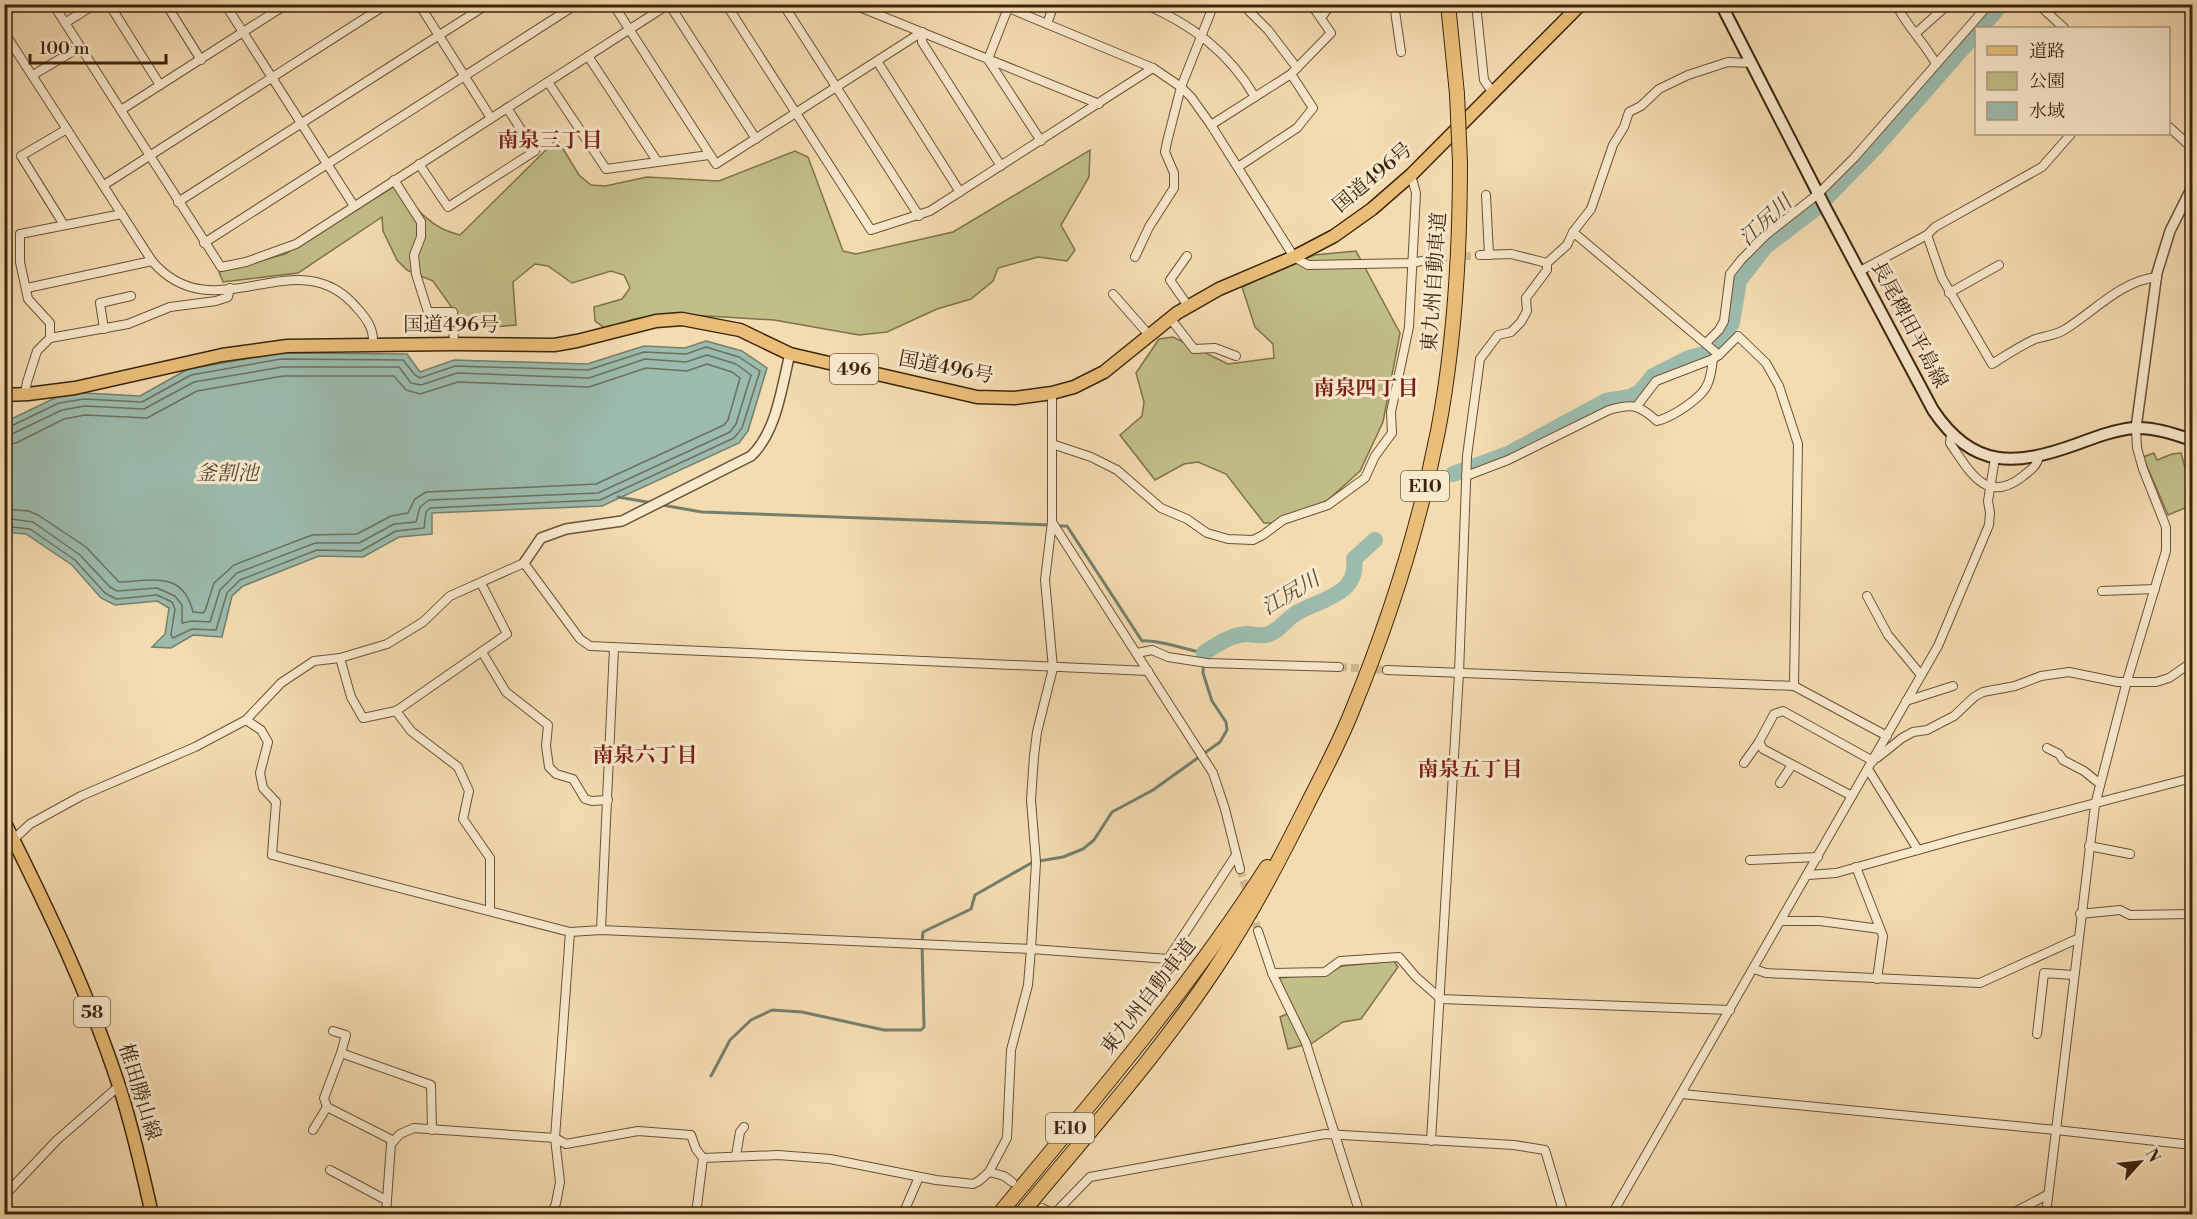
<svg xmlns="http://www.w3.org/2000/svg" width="2197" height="1219" viewBox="0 0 2197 1219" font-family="'Libre Bodoni','Noto Serif JP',serif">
	<rect width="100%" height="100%" fill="#f4dbb0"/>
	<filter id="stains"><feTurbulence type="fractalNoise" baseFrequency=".00333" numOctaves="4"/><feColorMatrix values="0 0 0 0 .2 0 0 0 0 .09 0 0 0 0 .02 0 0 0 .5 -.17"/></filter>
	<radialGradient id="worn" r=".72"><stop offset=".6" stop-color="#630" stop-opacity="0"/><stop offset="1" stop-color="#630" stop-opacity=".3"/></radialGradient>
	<g fill="#c1be87" stroke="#7e724a" stroke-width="1.5">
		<path d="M557,139l22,36 12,10 14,1 42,-9 72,4 76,-30 13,6 35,94 13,3 97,-22 137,-82 -1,27 -28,48 14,25 -8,11 -29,-4 -40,11 -5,13 -22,18 -34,10 -50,23 -28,3 -85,-15 -99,-6 -41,5 -28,10 -11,-8 -1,-14 28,-8 8,-11 -6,-13 -13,-4 -39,12 -24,-17 -13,-2 -22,18 3,43 -43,4 -13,-10 -27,-38 -26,-11 -10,-10 -14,-29 -1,-14 -84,56 -75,9 -4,-10 66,-18 113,-70c18,24 31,44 62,51z"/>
		<polygon points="1356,251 1400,333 1383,422 1360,471 1328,500 1278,523 1264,523 1226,474 1198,462 1184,464 1155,480 1120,435 1142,416 1144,402 1136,373 1159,339 1173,337 1228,364 1274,358 1273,344 1255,327 1242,287 1314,255"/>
		<polygon points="2154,453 2157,460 2172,454 2181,453 2192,493 2192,505 2168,515 2143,457"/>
		<polygon points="1394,961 1398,967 1361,1019 1343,1022 1311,1044 1278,978 1327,974 1342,966"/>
		<polygon points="1289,1013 1304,1045 1288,1049 1280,1017"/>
	</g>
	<polygon fill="#9cbbad" stroke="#757f6d" stroke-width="1.5" points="706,341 742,351 767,368 748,431 739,443 602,506 432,513 432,534 399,537 363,557 319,556 243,586 232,596 222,637 193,635 171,648 152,647 165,634 169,608 157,601 115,605 101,598 72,565 26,534 5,532 5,422 57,397 84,393 140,396 188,369 281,353 407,354 420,372 454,360 587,364 644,346 685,348"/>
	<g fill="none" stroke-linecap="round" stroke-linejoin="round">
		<g stroke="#6c705d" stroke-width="1.5">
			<polyline points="4,428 9,427 59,403 84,399 142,402 191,375 281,359 403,360 415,375 420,378 455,366 588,370 644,352 686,354 706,347 739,357 760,371 742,428 734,438 600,500 430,508 426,512 424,528 396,531 361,551 317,550 240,580 227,593 216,630 192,629 173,638 171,635 175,609 172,602 157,595 116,599 105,593 75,560 30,529 4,526"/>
			<polyline points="4,436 12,434 62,410 85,406 144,409 194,382 282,367 399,367 411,383 421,385 457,373 589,378 645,359 686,362 707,355 736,364 751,375 736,424 730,432 598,493 429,500 420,507 416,522 394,524 359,543 315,543 237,573 220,590 210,622 192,621 182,623 182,605 175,596 157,588 117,591 110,587 80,555 33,522 4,518"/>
			<path d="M4,445l12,-2 48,-24 21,-4 62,3 50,-27 86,-15h111l12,14 14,4 38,-12 131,5 57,-19 41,3 20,-7 25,8 8,6 -12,42 -4,5 -128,59 -170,8 -11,7 -7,14 -17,3 -34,18 -45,1 -78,30 -20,18 -9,28 -2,2 -10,-1c-10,-42 -42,-31 -74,-30l-33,-35 -48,-32 -9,-4 -25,-2"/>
		</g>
		<g stroke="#757f6d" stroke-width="3">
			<polyline points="618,497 653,503"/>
			<polyline points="662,505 702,512 1051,525"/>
			<path d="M711,1076l19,-36 21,-20 21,-10 30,2 82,18h37l3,-3 -2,-85 1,-10 48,-23 4,-14 58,-33 30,-5 20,-8 11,-9 18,-28 41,-22 67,-48 7,-12 -1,-8 -14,-21 -9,-28 1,-20c-17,-3 -48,-14 -62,-12l-75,-115h-10"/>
		</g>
		<g stroke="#9cbbad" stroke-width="16">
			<polyline points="1980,28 2002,4"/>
			<polyline points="1453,474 1508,454 1606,401 1630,397 1640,392 1653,376 1689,358 1704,354 1718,343 1732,323 1739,281 1765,247 1815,209 1830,194 1876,147 1976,33"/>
			<path d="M1204,653c12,-8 27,-18 42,-19 6,0 13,2 19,1 12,-2 20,-14 30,-21 24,-15 64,-18 59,-55l21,-19"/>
		</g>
		<g stroke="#cfb78f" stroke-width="8" stroke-dasharray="8 4" stroke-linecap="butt">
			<polyline points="1427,260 1480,255"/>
			<polyline points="1339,667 1387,670"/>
			<polyline points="1240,869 1248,896"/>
			<polyline points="1252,911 1258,931"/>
		</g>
		<g stroke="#695236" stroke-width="10">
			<g id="minor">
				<polyline points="53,4 221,267 246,262 296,244 669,4"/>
				<polyline points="109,4 160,85"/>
				<polyline points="166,4 201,60"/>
				<polyline points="225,4 354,206"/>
				<polyline points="419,4 491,118"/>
				<polyline points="613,4 716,164 922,32"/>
				<polyline points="669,4 756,139"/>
				<polyline points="726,4 871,230 930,211 1153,68"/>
				<polyline points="783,4 919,216"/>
				<polyline points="852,4 1099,104"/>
				<polyline points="999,4 1153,68 1181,87 1191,97 1211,125 1294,257 1308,265 1412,263 1427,260"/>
				<path d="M1144,4c47,20 85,48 111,93"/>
				<polyline points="1242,4 1268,30 1297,68"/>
				<polyline points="1394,4 1401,52"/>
				<polyline points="1476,4 1484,80 1493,93"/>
				<path d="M1896,4c10,22 29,39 40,60"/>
				<polyline points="2038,4 2064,28"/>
				<polyline points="1321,18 1331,4"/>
				<polyline points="65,23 95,4"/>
				<polyline points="1047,24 1054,4"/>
				<path d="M4,32l148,229c63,74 145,-25 205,47 10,11 17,21 16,36"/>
				<polyline points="922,32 922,42 1001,166"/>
				<polyline points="1916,33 1943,9"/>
				<polyline points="588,56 657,161"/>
				<polyline points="988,59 1008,8"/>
				<polyline points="877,61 960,192"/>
				<polyline points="989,61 1041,141"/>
				<polyline points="33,75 80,47"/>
				<polyline points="548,82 606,169 709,155"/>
				<polyline points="121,110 287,4"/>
				<polyline points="1211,125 1291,74 1331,33 1311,4"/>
				<polyline points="2168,126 2192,148"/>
				<polyline points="419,164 448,207 535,151 507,108"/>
				<polyline points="1238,167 1297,128 1313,108 1291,74"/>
				<polyline points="394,180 421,222 421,237 414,255 416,274 428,312 453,312 454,344"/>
				<polyline points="104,185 387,4"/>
				<polyline points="1486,195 1489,255"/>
				<polyline points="178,202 488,4"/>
				<polyline points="122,214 20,234 20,262 28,299 50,323 50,338 128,324 170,307 216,301 228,297 230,288"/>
				<polyline points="64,225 21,156 67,129"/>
				<polyline points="1573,232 1591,209 1613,145 1624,127 1629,112 1641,106 1659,89 1688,75 1728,62 1751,63"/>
				<path d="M1927,235l15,43 50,86c13,-8 26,-17 41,-24 10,-4 21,-4 31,-10 30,-18 56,-49 93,-53"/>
				<polyline points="204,243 577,4"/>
				<polyline points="1480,255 1511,254 1547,263 1567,245 1573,232 1719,355 1738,336 1766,363 1779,386 1798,444 1794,686"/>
				<polyline points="1187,256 1170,280 1188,306"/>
				<polyline points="1135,257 1149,227 1174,188 1174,173 1165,152 1167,142 1181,87 1214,4"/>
				<polyline points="1860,271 1927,235 1935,227 2042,167 2071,134"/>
				<polyline points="27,288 152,261"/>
				<polyline points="1949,293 1999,265"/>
				<polyline points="1113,294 1149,335"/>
				<polyline points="1170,318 1194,349 1215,348 1236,356"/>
				<polyline points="104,329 100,303 131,296"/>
				<polyline points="1706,343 1719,330 1724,321 1730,274 1741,260 1767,234 1818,194 1854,158 1989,4"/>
				<polyline points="25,394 27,382 37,351 50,338"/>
				<polyline points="1637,406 1656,381 1713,359"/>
				<path d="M1951,434l-1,9c19,27 35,62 72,34 8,-7 15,-10 17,-21"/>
				<polyline points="1052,444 1091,457 1117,470 1161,508 1187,519 1207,533 1228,539 1253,540 1263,535 1283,520 1328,505 1365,478 1375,456 1392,433 1391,412 1409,327 1416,193 1411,175"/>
				<path d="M1466,476l42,-16 101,-50c24,-7 30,-5 48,11 15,-4 46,-23 51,-38 3,-7 4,-16 5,-24l6,-4"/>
				<polyline points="1052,522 1213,773 1225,809 1240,869"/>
				<polyline points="2102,591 2155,589"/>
				<polyline points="1867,596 1888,635 1921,675"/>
				<polyline points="482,652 506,692 548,725 546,746 549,767 556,774 573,779 585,799 592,801 608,800"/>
				<polyline points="1137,653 1152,650 1168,657 1207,663 1339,667"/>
				<polyline points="340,658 351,697 363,718 396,711 507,634 481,583"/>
				<polyline points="1387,670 1794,686 1887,736"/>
				<polyline points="1906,701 1953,686"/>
				<polyline points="396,711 411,731 458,767 469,791 463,819 490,858 490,910"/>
				<polyline points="246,720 261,730 268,742 260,773 263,788 276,802 272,855 570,932 601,930 1031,949 1168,959 1236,855"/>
				<polyline points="2047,748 2059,754 2063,760 2084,771 2100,784"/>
				<polyline points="1877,758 1902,738 1913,732 1927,730 1954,716 1974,697 1983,692 2015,686 2041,676 2069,672 2118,682 2156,682 2169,678 2192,662"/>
				<polyline points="1744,763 1759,742"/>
				<polyline points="1868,769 1918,850"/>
				<polyline points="1780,783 1792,765"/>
				<polyline points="1852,796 1763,749 1759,742 1774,714 1783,711 1873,761"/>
				<polyline points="2089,846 2130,854"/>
				<polyline points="4,852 14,839 30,824 81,796 195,747 246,720 281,683 314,661 340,658 387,644 423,622 450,596 524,563 580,639 590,646 1148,671"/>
				<polyline points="1750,860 1818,857"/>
				<polyline points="1856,867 1883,936 1877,979"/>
				<polyline points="1808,875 1836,873 1961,838 2192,778"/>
				<polyline points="2080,914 2120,910 2130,915 2192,914"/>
				<polyline points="1781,921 1820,921 1880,929"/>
				<polyline points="601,930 614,648"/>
				<polyline points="1258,931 1272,973 1306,1043 1360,1214"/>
				<polyline points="1754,969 1766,973 1980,983 2077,939"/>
				<polyline points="1272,973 1325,972 1340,961 1399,957 1416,977 1441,999 1730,1010"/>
				<polyline points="333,1031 346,1035 341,1053"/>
				<polyline points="2037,1034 2044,973 2073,975"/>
				<polyline points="1682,1094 2056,1130 2192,1145"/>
				<polyline points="327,1107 394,1141"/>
				<polyline points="313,1130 327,1107 324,1098 341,1053 431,1085 432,1130"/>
				<polyline points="1431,1141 1459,673 1467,456 1480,359 1498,335 1511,332 1521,322 1527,311 1526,298 1547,270 1547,263"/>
				<polyline points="2190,1145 2190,1068 2192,1059"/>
				<polyline points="736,1156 740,1132 744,1127"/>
				<polyline points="703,1158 778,1155 830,1159 936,1180 973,1184 979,1181 989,1172 1007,1138 1011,1050 1028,985 1031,949 1036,862 1031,800 1034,756 1037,732 1053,668 1045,580 1052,522 1052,393"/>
				<polyline points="330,1170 386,1200"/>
				<polyline points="989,1172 1004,1176 1012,1182"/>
				<polyline points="4,1196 57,1140 119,1086"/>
				<polyline points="1042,1208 1054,1214 1090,1177 1325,1134 1514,1145 1545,1150 1564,1214"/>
				<polyline points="386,1214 391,1144 400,1134 414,1128 555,1138 566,1144 638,1131 691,1135 696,1149 703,1158 696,1214"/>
				<polyline points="552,1214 556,1203 560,1182 555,1138 570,932"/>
				<polyline points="903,1214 919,1177"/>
				<polyline points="1612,1214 1938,646 1989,525 1990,513 1988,501 1995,458"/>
				<polyline points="2011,1214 2047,1195"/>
				<polyline points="2046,1214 2095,805 2127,681 2166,551 2166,527 2143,469 2137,448 2136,428"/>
			</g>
		</g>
		<g stroke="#695236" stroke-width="12">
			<g id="tertiary">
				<polyline points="2136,428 2157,273 2170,231 2192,187"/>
				<path d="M524,563l17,-25 25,-9 56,-8 129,-65c26,-25 30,-67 39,-102"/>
			</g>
		</g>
		<g stroke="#3b250d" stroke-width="14">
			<path id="secondary" d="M1721,4l104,203 108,203c40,60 83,56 144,34 19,-7 37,-14 57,-16 20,-1 40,6 58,12"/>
		</g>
		<g stroke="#3b250d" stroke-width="15">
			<path id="primary" d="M4,821c43,86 85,173 115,265 14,42 23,85 33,128"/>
		</g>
		<g stroke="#3b250d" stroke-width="15">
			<polyline id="trunk" points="4,395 28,394 75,388 222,355 287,346 454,344 554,345 577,341 656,321 682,319 740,330 790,354 977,397 1015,398 1052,393 1074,387 1104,372 1177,313 1219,289 1294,257 1334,236 1372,209 1411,175 1581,4"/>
		</g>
		<g stroke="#3b250d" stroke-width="16">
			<g id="motorway">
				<polyline points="1448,4 1457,94"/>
				<path d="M999,1214c93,-112 189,-224 268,-347"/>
				<path d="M1021,1214c67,-81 138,-160 196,-248 34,-51 62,-105 89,-159 16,-32 33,-63 46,-96 37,-90 67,-184 86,-280 17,-89 22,-179 22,-269"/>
			</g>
		</g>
		<use href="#minor" stroke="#f8e8cc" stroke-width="8"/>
		<use href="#tertiary" stroke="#f8e8cc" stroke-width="9"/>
		<use href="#secondary" stroke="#f8e8cc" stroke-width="10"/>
		<use href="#primary" stroke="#eabe78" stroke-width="12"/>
		<use href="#trunk" stroke="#eabe78" stroke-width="12"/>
		<use href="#motorway" stroke="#eabe78" stroke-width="14"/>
		<g stroke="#3b250d" stroke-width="16" stroke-linecap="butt">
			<polyline id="motorway-bridge" points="1457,94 1460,162"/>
		</g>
		<use href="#motorway-bridge" stroke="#eabe78" stroke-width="14"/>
	</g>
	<g text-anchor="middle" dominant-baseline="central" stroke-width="6" stroke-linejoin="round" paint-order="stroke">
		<g fill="#f8e8cc" stroke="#746046" stroke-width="1.5">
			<rect x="830" y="354" width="48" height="30" rx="4.5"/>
			<rect x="1401" y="471" width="48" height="30" rx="4.5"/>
			<rect x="74" y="997" width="36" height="30" rx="4.5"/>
			<rect x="1046" y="1113" width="48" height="30" rx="4.5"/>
		</g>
		<g font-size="18" font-weight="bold" fill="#3b250d">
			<text x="854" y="369">496</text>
			<text x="1425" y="486">E10</text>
			<text x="92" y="1012">58</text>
			<text x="1070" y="1128">E10</text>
		</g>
		<g font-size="20" fill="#3b250d" stroke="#f8e8cc">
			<text transform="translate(1373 178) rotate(-40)">国道496号</text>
			<text transform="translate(1435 282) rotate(-86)">東九州自動車道</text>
			<text x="451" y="325">国道496号</text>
			<text transform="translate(1909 325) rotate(62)">長尾稗田平島線</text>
			<text transform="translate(946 368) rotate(11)">国道496号</text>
			<text transform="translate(1149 997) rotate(-52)">東九州自動車道</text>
			<text transform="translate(139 1092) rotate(73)">椎田勝山線</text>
		</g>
		<g font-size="21" font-weight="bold" fill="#7a1f14" stroke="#f8e8cc">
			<text x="550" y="141">南泉三丁目</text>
			<text x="1366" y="389">南泉四丁目</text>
			<text x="645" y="756">南泉六丁目</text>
			<text x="1470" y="770">南泉五丁目</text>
		</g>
		<g font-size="21" font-style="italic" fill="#534a35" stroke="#f8e8cc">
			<text transform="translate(1766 221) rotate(-43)">江尻川</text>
			<text x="227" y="474">釜割池</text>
			<text transform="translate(1291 594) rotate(-31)">江尻川</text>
		</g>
	</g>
	<rect width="2197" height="1219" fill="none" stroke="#f4dbb0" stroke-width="24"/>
	<rect x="6" y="6" width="2185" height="1207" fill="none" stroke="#3b250d" stroke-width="3"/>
	<rect x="12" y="12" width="2173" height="1195" fill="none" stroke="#3b250d" stroke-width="1.5"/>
	<rect x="1975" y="27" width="195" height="108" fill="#f8e8cc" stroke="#ac9a80" stroke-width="1.5"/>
	<rect x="1987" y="46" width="30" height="9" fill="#eabe78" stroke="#ac9a80" stroke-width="1.5"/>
	<text x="2029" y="57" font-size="18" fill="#3b250d">道路</text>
	<rect x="1987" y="72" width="30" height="18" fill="#c1be87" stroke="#ac9a80" stroke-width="1.5"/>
	<text x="2029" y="87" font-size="18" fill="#3b250d">公園</text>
	<rect x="1987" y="102" width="30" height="18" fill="#9cbbad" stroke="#ac9a80" stroke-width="1.5"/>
	<text x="2029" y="117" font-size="18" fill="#3b250d">水域</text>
	<g transform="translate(2140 1162) rotate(63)" stroke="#f8e8cc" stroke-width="4.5" paint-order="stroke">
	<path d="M0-4.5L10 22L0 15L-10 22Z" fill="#3b250d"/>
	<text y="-9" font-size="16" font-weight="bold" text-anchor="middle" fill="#3b250d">N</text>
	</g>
	<path d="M30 54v9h136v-9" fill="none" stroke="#3b250d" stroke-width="3"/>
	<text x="39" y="54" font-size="18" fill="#3b250d" stroke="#f8e8cc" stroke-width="4.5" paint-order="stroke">100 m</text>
	<rect width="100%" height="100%" filter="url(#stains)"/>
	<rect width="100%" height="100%" fill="url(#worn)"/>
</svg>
